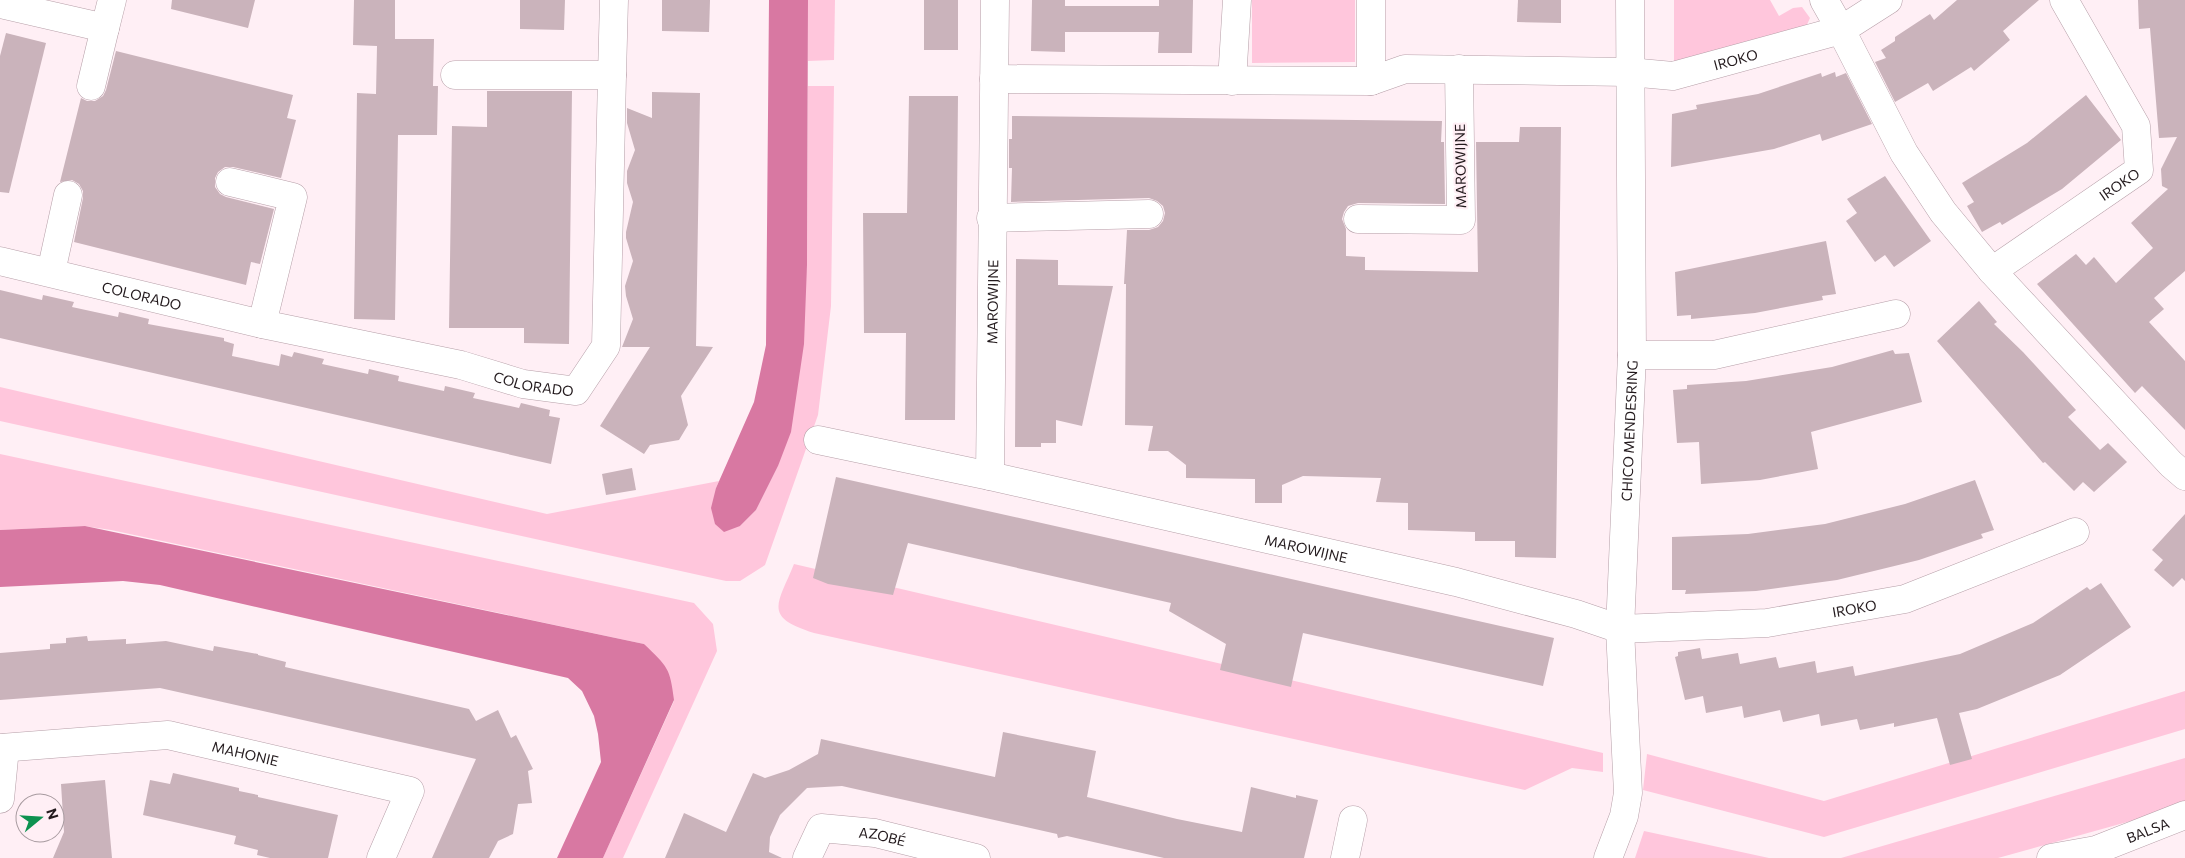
<svg xmlns="http://www.w3.org/2000/svg" width="2185" height="858" viewBox="0 0 2185 858" font-family="Commissioner,sans-serif">
	<rect width="100%" height="100%" fill="#ffeff5"/>
	<g fill="#ffc6dc">
		<polygon points="808,0 835,0 834,60 808,61"/>
		<polygon points="1252,0 1355,0 1355,62 1252,63"/>
		<polygon points="1674,0 1770,0 1779,16 1793,8 1802,7 1810,18 1805,29 1674,65"/>
		<polygon points="808,86 834,86 831,306 818,415 765,565 740,581 726,581 0,421 0,387 547,514 719,481 716,488 740,526 756,510 778,466 807,265"/>
		<polygon points="0,454 694,603 713,624 717,651 623,858 603,858 674,701 644,644 111,530 84,526 0,530"/>
		<path d="M794,564l809,189v19l-31,-4 -47,22 -711,-157c-52,-16 -36,-29 -20,-69z"/>
		<polygon points="2185,691 2185,729 1824,837 1643,790 1647,754 1824,801"/>
		<polygon points="2185,758 2185,803 2138,819 1998,858 1841,858"/>
		<polygon points="1644,831 1769,858 1635,858"/>
	</g>
	<g fill="#d878a2">
		<polygon points="769,0 808,0 807,265 804,344 791,432 778,466 756,510 740,526 724,532 715,524 711,508 716,488 754,402 766,345"/>
		<path d="M85,526l559,118c24,23 26,24 30,56l-71,158h-46l44,-96 -3,-28 -4,-18 -12,-25 -14,-13 -408,-93 -37,-4 -123,6v-57z"/>
	</g>
	<g fill="#cab3bb">
		<polygon points="172,0 255,0 248,28 171,9"/>
		<polygon points="354,0 395,0 395,39 434,39 433,86 438,86 437,135 398,135 395,320 354,319 357,93 376,94 377,46 353,45"/>
		<polygon points="520,0 565,0 564,30 520,29"/>
		<polygon points="662,0 710,0 709,32 662,31"/>
		<rect x="924" y="0" width="34" height="50"/>
		<polygon points="1032,0 1065,0 1065,6 1159,6 1159,0 1193,0 1192,53 1158,53 1159,32 1065,32 1065,52 1031,51"/>
		<polygon points="1518,0 1561,0 1561,23 1517,22"/>
		<polygon points="1957,0 2039,0 2003,31 2010,40 1974,71 1971,67 1933,91 1928,83 1895,102 1875,62 1886,58 1881,50 1895,41 1895,37 1930,14 1934,20"/>
		<polygon points="2138,0 2185,0 2185,271 2154,298 2164,309 2149,322 2185,361 2185,430 2142,386 2135,393 2037,284 2076,254 2086,265 2094,257 2116,283 2153,248 2131,223 2168,189 2162,186 2161,169 2177,137 2159,138 2150,28 2139,29"/>
		<polygon points="6,33 46,43 9,193 0,192 0,56"/>
		<polygon points="116,51 293,95 287,118 296,120 281,178 233,167 225,167 218,172 215,178 215,187 220,194 226,197 274,209 260,264 251,262 246,285 74,242 83,198 83,191 79,184 72,180 60,182 81,98 87,101 95,101 103,96 106,90"/>
		<polygon points="1835,72 1836,77 1846,73 1872,124 1822,141 1820,134 1774,149 1671,167 1672,114 1697,109 1696,105 1758,94 1821,73 1822,77"/>
		<polygon points="487,91 572,91 569,344 524,343 524,328 449,328 452,126 487,127"/>
		<polygon points="652,92 700,93 696,346 713,347 681,396 688,425 679,440 650,445 644,454 600,426 650,347 622,347 633,319 626,296 625,286 633,261 626,238 626,232 633,202 627,183 627,171 635,150 627,123 627,108 652,118"/>
		<polygon points="2086,95 2121,140 2062,189 2002,225 2000,222 1982,232 1967,206 1974,202 1962,183 2027,143"/>
		<polygon points="909,96 958,96 955,420 905,420 906,333 864,333 863,213 907,213"/>
		<polygon points="1012,116 1442,121 1441,142 1444,142 1445,204 1358,203 1348,206 1344,212 1342,219 1346,229 1346,256 1365,257 1365,270 1478,272 1476,142 1519,142 1520,127 1561,127 1556,558 1515,557 1515,541 1475,541 1475,532 1408,530 1408,503 1376,502 1381,478 1303,476 1282,485 1282,503 1255,503 1255,479 1186,478 1186,465 1168,451 1148,451 1153,426 1125,425 1126,284 1124,284 1127,230 1149,230 1158,227 1163,221 1165,213 1163,206 1157,201 1149,198 1011,202 1012,168 1009,168 1009,139 1012,139"/>
		<polygon points="1885,176 1931,241 1894,267 1885,255 1875,262 1846,221 1857,213 1847,199"/>
		<polygon points="1826,241 1836,294 1822,296 1823,300 1755,313 1691,319 1691,315 1677,316 1675,272"/>
		<polygon points="1016,259 1058,260 1058,285 1113,286 1082,426 1056,420 1056,443 1041,443 1041,447 1015,447"/>
		<polygon points="0,290 42,300 43,295 74,302 72,307 118,317 119,312 149,319 148,324 224,338 224,341 234,344 232,356 279,366 281,354 292,357 294,352 324,359 322,364 368,374 369,369 399,376 398,381 444,391 445,386 475,393 473,398 519,408 521,403 550,410 549,416 560,418 551,464 0,338"/>
		<polygon points="1979,301 1997,322 1994,324 2023,352 2076,410 2068,417 2100,450 2108,443 2127,462 2094,492 2083,482 2074,491 2045,462 2043,463 1937,341"/>
		<polygon points="1893,350 1895,354 1909,353 1922,402 1811,432 1818,469 1760,480 1701,484 1699,442 1677,443 1673,390 1687,389 1687,385 1746,381 1832,367"/>
		<polygon points="632,468 636,490 606,495 602,474"/>
		<polygon points="836,477 1554,638 1543,686 1303,633 1291,687 1220,670 1226,644 1169,611 1171,603 908,543 893,595 828,584 813,578"/>
		<polygon points="1975,480 1994,530 1981,534 1983,538 1919,560 1837,580 1756,591 1685,594 1686,590 1672,590 1672,537 1748,534 1825,524 1905,504"/>
		<polygon points="2185,514 2185,581 2182,578 2173,587 2154,570 2163,560 2152,550"/>
		<polygon points="2101,583 2131,627 2060,675 1977,709 1959,713 1972,759 1950,765 1937,718 1894,727 1894,723 1860,730 1857,719 1821,726 1819,714 1783,722 1780,710 1744,718 1742,706 1706,713 1703,696 1685,700 1675,657 1678,656 1678,652 1700,648 1702,659 1738,653 1740,664 1776,657 1779,668 1815,661 1817,673 1853,666 1855,676 1960,654 2033,623 2087,587 2090,590"/>
		<polygon points="87,636 88,641 126,639 126,644 166,641 213,651 214,646 258,654 258,655 286,662 285,667 469,709 476,721 498,710 511,738 516,735 533,769 528,771 532,803 518,804 513,834 498,841 489,858 432,858 476,759 160,688 0,700 0,653 50,649 50,644 66,643 66,638"/>
		<polygon points="1003,732 1096,751 1087,797 1177,819 1242,832 1251,787 1296,798 1296,795 1318,800 1304,858 1164,858 1067,836 1058,838 1057,834 842,786 807,788 780,815 770,837 769,852 782,858 665,858 684,813 726,832 753,773 765,778 789,770 818,754 821,739 995,777"/>
		<polygon points="173,773 239,788 239,791 258,795 258,797 338,815 328,858 270,858 257,855 258,850 234,844 236,836 143,815 150,780 170,784"/>
		<polygon points="105,780 112,858 53,858 64,832 61,784"/>
	</g>
	<g fill="none" stroke-linecap="round" stroke-linejoin="round">
		<g stroke="#b69fa8" stroke-width="29">
			<g id="minor">
				<polyline points="1824,0 1841,30 1904,153 1943,212 1992,271 2171,464 2185,476"/>
				<polyline points="0,4 105,28 112,0"/>
				<polyline points="612,75 614,0"/>
				<path id="s1" d="M994,79l377,2 34,-12 224,3 44,4 168,-46 47,-30"/>
				<polyline points="1232,81 1237,0"/>
				<polyline points="1371,81 1371,0"/>
				<polyline points="91,86 105,28"/>
				<path id="s2" d="M230,182l63,15 -31,127 199,41 62,19 53,7 30,-45 6,-271h-157"/>
				<polyline points="991,218 1149,214"/>
				<polyline points="1358,219 1461,220 1459,69"/>
				<path id="s3" d="M0,261l262,63"/>
				<path id="s4" d="M1992,271l147,-101 -3,-44 -72,-126"/>
				<polyline points="51,272 68,195"/>
				<polyline points="1632,355 1714,355 1896,314"/>
				<path id="s5" d="M818,440l172,36 466,106 120,32 44,15 147,-6 138,-24 170,-67"/>
				<path id="s6" d="M990,476l5,-476"/>
				<path id="s7" d="M0,748l168,-13 242,56 -29,67"/>
				<polyline points="0,799 5,748"/>
				<path id="s8" d="M807,858l14,-30 54,5 101,25"/>
				<polyline points="1345,858 1353,820"/>
				<path id="s9" d="M1608,858l16,-42 4,-23 -8,-164 12,-274 -2,-355"/>
				<path id="s10" d="M2051,858l45,-8 89,-35"/>
			</g>
		</g>
		<use href="#minor" stroke="#fff" stroke-width="28"/>
	</g>
	<g text-anchor="middle" dominant-baseline="central" stroke-width="4.5" stroke-linejoin="round" paint-order="stroke">
		<g font-size="14" fill="#231a1d" stroke="#ffeff5">
			<text stroke="none"><textPath href="#s1" startOffset="746">IROKO</textPath></text>
			<text transform="translate(1460 166) rotate(-91)">MAROWIJNE</text>
			<text stroke="none"><textPath href="#s4" startOffset="154">IROKO</textPath></text>
			<text stroke="none"><textPath href="#s3" startOffset="146">COLORADO</textPath></text>
			<text stroke="none"><textPath href="#s6" startOffset="174">MAROWIJNE</textPath></text>
			<text stroke="none"><textPath href="#s2" startOffset="474">COLORADO</textPath></text>
			<text stroke="none"><textPath href="#s9" startOffset="431">CHICO MENDESRING</textPath></text>
			<text stroke="none"><textPath href="#s5" startOffset="500">MAROWIJNE</textPath></text>
			<text stroke="none"><textPath href="#s5" startOffset="1060">IROKO</textPath></text>
			<text stroke="none"><textPath href="#s7" startOffset="248">MAHONIE</textPath></text>
			<text stroke="none"><textPath href="#s10" startOffset="101">BALSA</textPath></text>
			<text stroke="none"><textPath href="#s8" startOffset="95">AZOBÉ</textPath></text>
		</g>
	</g>
	<g transform="translate(40 818) rotate(72)"><circle r="24" fill="#ffeff5" stroke="#a79a9f"/>
	<path d="M0-4L9 19L0 12L-9 19Z" fill="#0d9250"/>
	<text y="-8" font-size="14" font-weight="bold" text-anchor="middle" fill="#231a1d">N</text>
	</g>
</svg>
